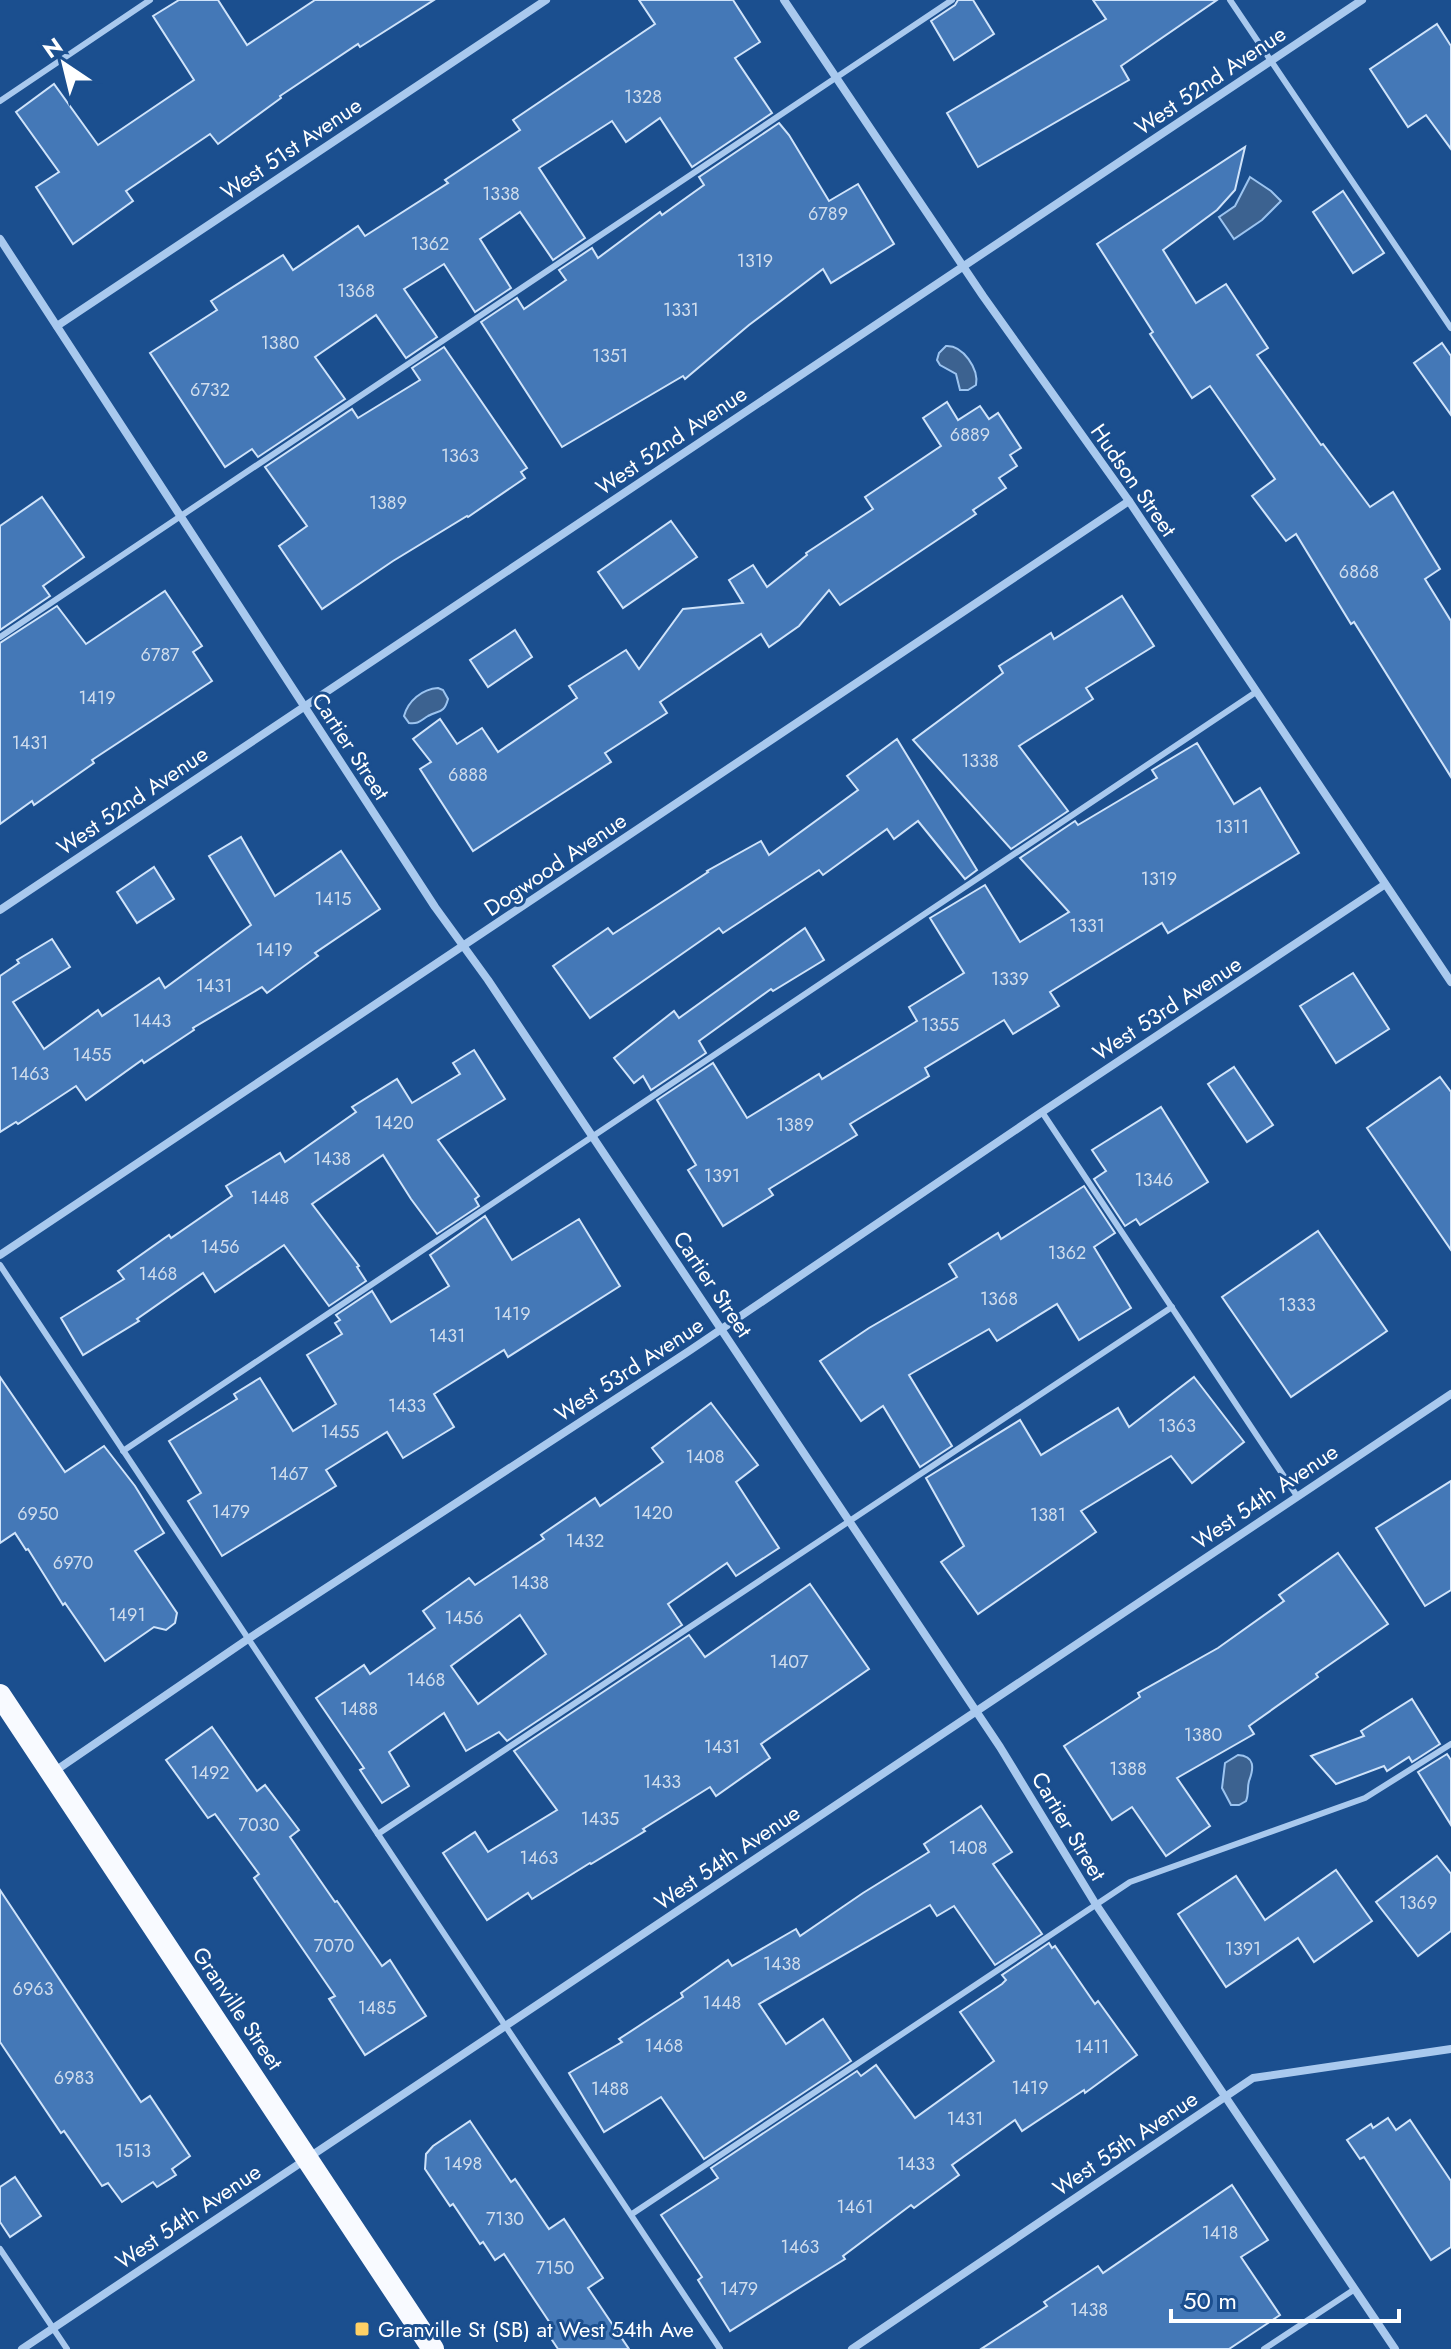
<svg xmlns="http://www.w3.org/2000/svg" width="1451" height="2349" viewBox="0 0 1451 2349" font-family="Jost,sans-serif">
	<rect width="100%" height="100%" fill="#1b4f8f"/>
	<g fill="#3c6290" stroke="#9cc4f0" stroke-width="2">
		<polygon points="1250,177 1271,191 1281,201 1262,220 1234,239 1219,217 1235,206"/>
		<path d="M946,346c17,-1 33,23 30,39l-8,5h-8l-4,-16 -16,-9 -3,-5 2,-7z"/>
		<path d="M438,688l5,2 5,9c-4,15 -9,11 -20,17 -8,5 -9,8 -19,7l-5,-7c4,-15 18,-27 34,-28z"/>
		<path d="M1238,1755c17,1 16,13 11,26 -2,7 0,13 -3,20l-7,4h-8l-9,-17 3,-25z"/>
	</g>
	<g fill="#4478b7" stroke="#cfe3fa" stroke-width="2" fill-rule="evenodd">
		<polygon points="179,0 218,0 247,45 315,0 434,0 360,47 358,44 280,96 281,98 218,144 210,134 126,191 133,201 73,244 36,187 59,172 16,112 54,84 98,145 194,80 153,16"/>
		<polygon points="639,0 733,0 760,42 735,58 772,113 692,167 660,118 626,142 612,121 539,168 585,238 553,260 520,212 480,239 511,288 475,312 444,264 404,289 437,337 406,358 376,315 315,357 345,399 258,457 252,449 225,467 150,353 217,310 211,301 283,255 293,270 358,226 365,236 448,183 445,180 520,130 513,120 655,24"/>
		<polygon points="958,0 973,0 994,34 954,60 931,21 955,5"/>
		<polygon points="1093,0 1217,0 1121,66 1129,80 978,167 947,113 1106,19"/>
		<polygon points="1437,24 1451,46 1451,149 1426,115 1408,127 1370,69"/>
		<polygon points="779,123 789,135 829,201 858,184 894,244 831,283 823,269 749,325 685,379 683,376 562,447 481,322 517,298 524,309 566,280 559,270 592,248 598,258 660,212 662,215 704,185 699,177"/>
		<polygon points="1245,147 1235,190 1217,210 1163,250 1196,303 1226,284 1268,348 1257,355 1321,445 1323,444 1370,507 1393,492 1440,569 1425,579 1451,621 1451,777 1354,622 1351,624 1296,534 1286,541 1252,496 1275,479 1210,386 1192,398 1150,334 1153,332 1097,244"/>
		<polygon points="1343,191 1384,253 1353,273 1313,212"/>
		<polygon points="1442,343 1451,356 1451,415 1414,363"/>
		<polygon points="444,347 527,468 521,472 525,478 468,517 467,516 393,561 322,609 279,546 307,526 265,467 352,409 358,418 420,380 412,368"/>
		<polygon points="947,402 958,420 980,406 989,419 998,413 1021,448 1010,455 1017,466 999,478 1006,488 973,510 976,514 840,605 829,590 799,626 769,647 761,634 660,702 667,713 605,753 611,762 473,851 420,769 431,762 413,739 440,719 457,744 482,728 498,752 577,698 569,686 626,650 639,669 683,609 743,603 729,580 753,565 767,587 807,555 806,553 873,509 865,497 941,446 923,418"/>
		<polygon points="42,497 84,557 43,586 50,596 0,630 0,526"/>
		<polygon points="671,521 697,557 623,608 598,572"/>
		<polygon points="165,591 202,646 193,652 212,681 92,760 94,763 34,805 32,801 0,824 0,643 57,606 86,644"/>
		<polygon points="1122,596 1154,646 1086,688 1093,699 1019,746 1068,811 1011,849 913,740 1003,673 999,666 1051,633 1054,639"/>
		<polygon points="515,630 532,657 488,687 470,660"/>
		<polygon points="897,739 977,870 965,879 918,821 894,839 887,829 823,875 819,870 723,933 719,928 590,1018 553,966 608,928 613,934 708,872 707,871 761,841 769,855 858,790 847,776"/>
		<polygon points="1197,743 1234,804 1260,788 1299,853 1168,933 1162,923 1050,992 1059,1006 1013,1034 1004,1020 925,1068 929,1076 850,1124 857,1135 769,1189 773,1195 723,1226 688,1170 696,1165 657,1100 713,1063 747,1118 819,1074 822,1079 917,1021 909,1007 964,973 930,918 985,885 1020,942 1069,912 1020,858 1075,821 1078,825 1157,778 1152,770"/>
		<polygon points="241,837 275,896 341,851 380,909 315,953 318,956 267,993 262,987 193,1028 194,1030 144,1063 142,1060 86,1100 76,1086 18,1124 16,1122 0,1132 0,976 19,963 17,960 52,939 70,967 13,1002 44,1049 98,1010 102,1016 159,978 165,988 251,925 209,856"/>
		<polygon points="154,867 174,899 137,923 117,892"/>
		<polygon points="805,928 824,960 773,991 771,989 699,1041 706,1053 651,1090 643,1076 634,1083 614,1058 674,1011 679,1018"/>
		<polygon points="1353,973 1389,1029 1336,1063 1300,1006"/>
		<polygon points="474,1050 505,1099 438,1140 479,1196 475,1199 479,1206 437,1234 411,1199 383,1155 312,1204 359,1266 357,1267 366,1281 329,1306 284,1245 215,1292 203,1273 137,1319 139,1321 83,1355 61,1318 124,1279 118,1271 169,1235 171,1238 232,1196 226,1186 280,1153 285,1162 356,1112 352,1107 397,1079 412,1103 460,1074 453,1063"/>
		<polygon points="1234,1067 1273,1125 1247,1142 1208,1084"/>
		<polygon points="1440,1077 1451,1092 1451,1250 1367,1128"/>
		<polygon points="1161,1107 1208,1182 1140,1225 1136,1219 1125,1226 1094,1179 1106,1171 1092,1150"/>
		<polygon points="1084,1186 1115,1233 1094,1247 1131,1308 1079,1340 1057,1304 997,1341 989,1329 909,1375 952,1446 920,1467 883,1406 861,1421 820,1361 869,1328 957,1277 949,1264 998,1233 1001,1239"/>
		<polygon points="485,1216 512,1260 579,1219 620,1286 508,1357 504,1350 434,1394 454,1427 403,1458 387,1432 326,1470 336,1486 222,1556 188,1501 201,1493 169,1441 237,1399 234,1394 260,1378 293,1431 336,1404 307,1355 342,1334 335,1323 340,1320 336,1315 372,1291 391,1322 449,1286 430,1255"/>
		<polygon points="1318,1231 1387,1331 1291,1397 1222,1297"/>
		<polygon points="0,1377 65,1472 104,1446 135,1486 164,1533 135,1551 177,1613 175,1623 166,1630 154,1627 105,1661 65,1603 63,1605 28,1549 26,1550 15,1533 0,1543"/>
		<polygon points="1194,1377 1244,1442 1192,1483 1171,1456 1081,1511 1096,1532 978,1614 941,1562 964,1546 926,1478 1020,1420 1041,1455 1118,1408 1129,1427"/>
		<path d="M711,1403l47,62 -22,17 43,66 -43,28 -9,-13 -59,41 14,21 -175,116 -8,-9 -33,19 -22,-38 -55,39 20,34 -27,17 -22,-33 4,-2 -48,-70 48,-33 6,9 65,-46 -12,-17 46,-33 6,7 69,-46 -3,-4 54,-37 5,8 63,-44 -11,-14zM520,1615l26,39 -68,50 -27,-38z"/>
		<polygon points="1451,1481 1451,1590 1425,1606 1376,1528"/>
		<polygon points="1338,1553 1388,1624 1316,1674 1318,1677 1249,1726 1254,1734 1177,1778 1210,1826 1166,1856 1132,1807 1112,1820 1064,1746 1140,1697 1138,1693 1218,1648 1284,1601 1279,1595"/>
		<polygon points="810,1584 869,1669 761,1744 770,1758 716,1796 710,1787 643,1829 645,1831 591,1864 590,1863 532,1899 528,1893 487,1920 443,1853 475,1832 488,1852 557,1810 514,1751 689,1635 705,1657"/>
		<polygon points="1412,1699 1440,1744 1412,1762 1409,1757 1387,1771 1384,1766 1336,1784 1311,1756 1364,1736 1361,1731"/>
		<polygon points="212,1727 257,1791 265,1785 299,1830 290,1837 335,1902 337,1901 382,1966 390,1960 426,2016 365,2055 329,1999 335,1996 254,1878 259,1874 215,1814 208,1818 166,1760"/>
		<polygon points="1447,1754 1451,1760 1451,1825 1418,1772"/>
		<polygon points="981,1806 1012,1852 993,1864 1042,1934 995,1965 954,1906 937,1916 930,1905 759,2004 786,2044 823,2019 851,2061 704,2159 661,2097 604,2132 569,2073 622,2042 619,2039 683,1997 681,1993 728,1960 732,1966 796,1929 800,1936 863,1893 929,1852 924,1844"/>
		<polygon points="1437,1856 1451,1874 1451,1931 1418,1956 1376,1902"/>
		<polygon points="1336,1870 1372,1921 1314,1962 1298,1938 1226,1987 1178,1914 1236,1876 1265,1920"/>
		<polygon points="0,1890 141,2102 150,2096 190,2156 172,2169 176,2175 157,2187 153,2182 122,2202 108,2183 102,2186 64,2131 61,2133 0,2042"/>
		<polygon points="1049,1943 1052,1948 1055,1946 1095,2004 1098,2001 1137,2055 1085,2093 1084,2090 1022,2131 1015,2120 952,2165 959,2175 914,2208 911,2205 843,2256 845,2259 730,2331 698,2280 702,2277 661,2215 718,2178 711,2168 857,2071 861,2076 876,2065 915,2118 994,2061 960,2012 1002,1984 1006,1980 1002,1975"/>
		<polygon points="1388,2118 1396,2130 1410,2120 1451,2181 1451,2247 1431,2260 1364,2157 1360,2159 1347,2140 1371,2124 1373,2128"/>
		<polygon points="470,2121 511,2182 515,2179 549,2229 564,2219 603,2278 588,2288 629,2349 558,2349 546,2331 552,2326 504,2254 495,2260 483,2242 480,2244 453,2204 450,2206 425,2169 426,2154 433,2146"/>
		<polygon points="15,2177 41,2216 10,2237 0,2222 0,2187"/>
		<polygon points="1232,2185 1268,2240 1241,2257 1280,2315 1229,2349 981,2349 1047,2306 1044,2302 1098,2266 1103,2273"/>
	</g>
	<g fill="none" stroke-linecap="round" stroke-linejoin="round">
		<g stroke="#a9c9ee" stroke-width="6">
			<polyline points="1230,0 1451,328"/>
			<polyline points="0,101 150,0"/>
			<polyline points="0,637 952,0"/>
			<polyline points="1042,1112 1297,1496"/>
			<polyline points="0,1265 720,2349"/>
			<polyline points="123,1451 1256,692"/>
			<polyline points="378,1834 1172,1307"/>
			<polyline points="632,2214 1130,1882 1365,1798 1451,1744"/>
			<polyline points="0,2249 67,2349"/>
			<polyline points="1264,2349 1355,2289"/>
		</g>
		<g stroke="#a9c9ee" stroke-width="8">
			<polyline points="784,0 983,296 1129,501 1451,982"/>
			<polyline points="0,239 435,907 488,980 1000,1747 1095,1903 1395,2349"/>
			<polyline points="57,326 546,0"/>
			<polyline points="0,910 1362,0"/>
			<polyline points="0,1255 1129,501"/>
			<polyline points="52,1773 248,1639 689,1351 1042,1112 1384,885"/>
			<polyline points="22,2349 1451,1394"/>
			<polyline points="852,2349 1253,2078 1451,2049"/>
		</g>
		<polyline stroke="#f8faff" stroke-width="22" points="0,1695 433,2349"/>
	</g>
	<rect fill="#ffd166" stroke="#1b4f8f" stroke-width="3" x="354" y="2321" width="16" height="16" rx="4"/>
	<g text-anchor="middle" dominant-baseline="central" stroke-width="6" stroke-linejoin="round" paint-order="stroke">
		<g font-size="18" fill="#d0dded">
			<text x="643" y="97">1328</text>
			<text x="501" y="194">1338</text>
			<text x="828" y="214">6789</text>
			<text x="430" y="244">1362</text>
			<text x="755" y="261">1319</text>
			<text x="356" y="291">1368</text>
			<text x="681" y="310">1331</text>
			<text x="280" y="343">1380</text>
			<text x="610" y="356">1351</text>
			<text x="210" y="390">6732</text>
			<text x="970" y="435">6889</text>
			<text x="460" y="456">1363</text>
			<text x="388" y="503">1389</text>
			<text x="1359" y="572">6868</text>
			<text x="160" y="655">6787</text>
			<text x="97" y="698">1419</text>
			<text x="30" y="743">1431</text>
			<text x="980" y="761">1338</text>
			<text x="468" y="775">6888</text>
			<text x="1232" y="827">1311</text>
			<text x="1159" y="879">1319</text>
			<text x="333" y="899">1415</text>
			<text x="1087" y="926">1331</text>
			<text x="274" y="950">1419</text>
			<text x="1010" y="979">1339</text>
			<text x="214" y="986">1431</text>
			<text x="152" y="1021">1443</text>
			<text x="940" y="1025">1355</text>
			<text x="92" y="1055">1455</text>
			<text x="30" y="1074">1463</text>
			<text x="394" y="1123">1420</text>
			<text x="795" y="1125">1389</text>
			<text x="332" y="1159">1438</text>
			<text x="722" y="1176">1391</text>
			<text x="1154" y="1180">1346</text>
			<text x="270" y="1198">1448</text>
			<text x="220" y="1247">1456</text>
			<text x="1067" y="1253">1362</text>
			<text x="158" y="1274">1468</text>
			<text x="999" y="1299">1368</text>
			<text x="1297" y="1305">1333</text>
			<text x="512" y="1314">1419</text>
			<text x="447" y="1336">1431</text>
			<text x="407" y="1406">1433</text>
			<text x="1177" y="1426">1363</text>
			<text x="340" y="1432">1455</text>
			<text x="705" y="1457">1408</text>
			<text x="289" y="1474">1467</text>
			<text x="231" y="1512">1479</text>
			<text x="653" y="1513">1420</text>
			<text x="38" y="1514">6950</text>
			<text x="1048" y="1515">1381</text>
			<text x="585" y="1541">1432</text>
			<text x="73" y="1563">6970</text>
			<text x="530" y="1583">1438</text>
			<text x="127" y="1615">1491</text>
			<text x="464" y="1618">1456</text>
			<text x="789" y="1662">1407</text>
			<text x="426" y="1680">1468</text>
			<text x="359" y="1709">1488</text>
			<text x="1203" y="1735">1380</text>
			<text x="722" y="1747">1431</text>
			<text x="1128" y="1769">1388</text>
			<text x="210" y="1773">1492</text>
			<text x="662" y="1782">1433</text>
			<text x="600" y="1819">1435</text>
			<text x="259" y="1825">7030</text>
			<text x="968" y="1848">1408</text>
			<text x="539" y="1858">1463</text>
			<text x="1418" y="1903">1369</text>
			<text x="334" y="1946">7070</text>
			<text x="1243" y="1949">1391</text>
			<text x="782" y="1964">1438</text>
			<text x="33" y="1989">6963</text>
			<text x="722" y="2003">1448</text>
			<text x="377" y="2008">1485</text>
			<text x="664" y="2046">1468</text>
			<text x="1092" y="2047">1411</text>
			<text x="74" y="2078">6983</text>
			<text x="1030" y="2088">1419</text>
			<text x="610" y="2089">1488</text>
			<text x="965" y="2119">1431</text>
			<text x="133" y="2151">1513</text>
			<text x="463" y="2164">1498</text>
			<text x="916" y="2164">1433</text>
			<text x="855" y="2207">1461</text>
			<text x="505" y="2219">7130</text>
			<text x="1220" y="2233">1418</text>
			<text x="800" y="2247">1463</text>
			<text x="555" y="2268">7150</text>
			<text x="739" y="2289">1479</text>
			<text x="1089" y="2310">1438</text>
		</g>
		<g font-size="22" fill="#fff" stroke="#1b4f8f">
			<text transform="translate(1210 80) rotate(-34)">West 52nd Avenue</text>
			<text transform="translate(291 148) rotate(-34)">West 51st Avenue</text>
			<text transform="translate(671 440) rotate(-34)">West 52nd Avenue</text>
			<text transform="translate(1134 480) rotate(55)">Hudson Street</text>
			<text transform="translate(351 746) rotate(57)">Cartier Street</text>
			<text transform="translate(132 800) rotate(-34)">West 52nd Avenue</text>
			<text transform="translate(555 864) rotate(-34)">Dogwood Avenue</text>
			<text transform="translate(1167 1008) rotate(-33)">West 53rd Avenue</text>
			<text transform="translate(713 1284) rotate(56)">Cartier Street</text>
			<text transform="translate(629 1369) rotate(-33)">West 53rd Avenue</text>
			<text transform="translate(1265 1496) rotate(-34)">West 54th Avenue</text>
			<text transform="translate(1069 1826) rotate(59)">Cartier Street</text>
			<text transform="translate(727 1857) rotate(-34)">West 54th Avenue</text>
			<text transform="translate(238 2008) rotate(56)">Granville Street</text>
			<text transform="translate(1125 2143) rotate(-34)">West 55th Avenue</text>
			<text transform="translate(188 2216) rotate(-34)">West 54th Avenue</text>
		</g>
		<g font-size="22" fill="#fff" stroke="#1b4f8f" text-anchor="start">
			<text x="378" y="2329">Granville St (SB) at West 54th Ave</text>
		</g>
	</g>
	<g transform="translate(64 64) rotate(325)" stroke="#1b4f8f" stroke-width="6" paint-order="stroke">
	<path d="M0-6L14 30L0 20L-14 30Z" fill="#ffffff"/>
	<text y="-12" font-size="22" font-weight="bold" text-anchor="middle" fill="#ffffff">N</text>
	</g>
	<path d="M1171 2309v12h228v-12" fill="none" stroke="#ffffff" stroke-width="4"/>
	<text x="1183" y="2309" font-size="24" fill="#ffffff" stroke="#1b4f8f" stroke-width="6" paint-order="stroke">50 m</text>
</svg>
